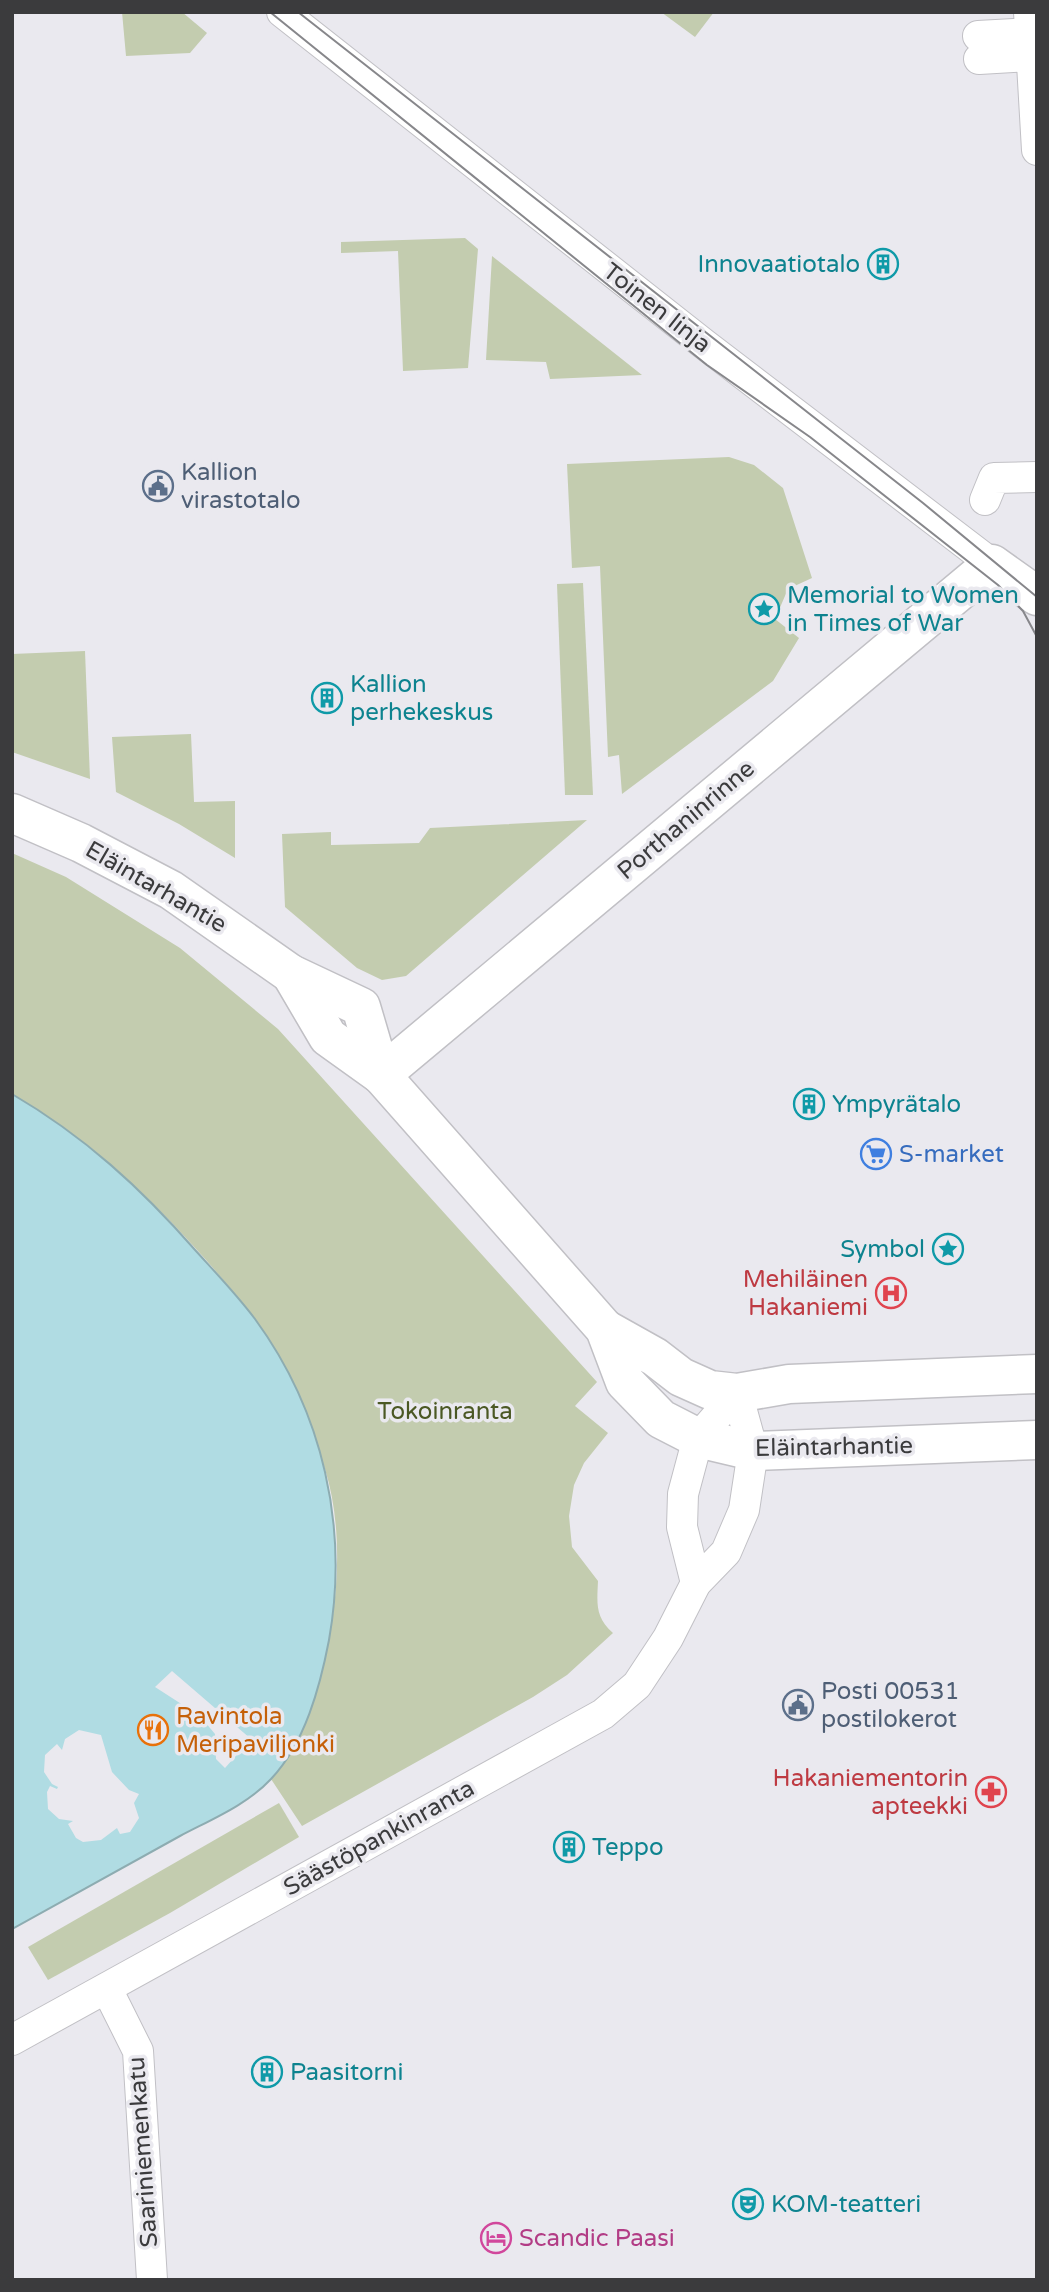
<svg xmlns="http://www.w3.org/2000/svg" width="1049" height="2292" viewBox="0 0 1049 2292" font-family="'Varela Round',sans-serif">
	<rect width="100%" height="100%" fill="#eae9ef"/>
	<g fill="#c3ccaf">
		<polygon points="122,12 182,12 207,33 190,53 126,56"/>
		<polygon points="661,12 714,12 695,37"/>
		<polygon points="465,238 478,249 468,368 403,371 398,251 341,253 341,242"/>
		<polygon points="492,256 642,375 550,379 546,362 486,360"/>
		<polygon points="729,457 754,465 783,488 812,578 788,589 775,619 799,638 773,681 622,794 619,755 608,757 600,566 572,568 567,464"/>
		<polygon points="583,583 593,795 565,795 557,584"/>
		<polygon points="85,651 90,779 12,752 12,654"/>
		<polygon points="191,734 194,802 235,801 235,858 179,824 116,792 112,737"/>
		<polygon points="587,820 406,976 382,980 357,968 285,907 282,834 331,832 331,845 419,843 430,828"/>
		<path d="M12,853l54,24 114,71 98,81 319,353 -22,24 33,27 -24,30 -10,22 -5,31 3,31 26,34c-1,23 -3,36 15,52l-46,42 -34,22 -231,129 -31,-47c58,-76 83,-218 54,-310 -5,-16 -15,-32 -22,-48 -16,-34 -31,-68 -47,-101 -70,-88 -146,-169 -244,-226z"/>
		<polygon points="279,1803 299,1837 170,1913 48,1980 28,1947"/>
	</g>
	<path fill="#b0dce3" stroke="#8dacb1" stroke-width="2" d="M12,1094c72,42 129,94 184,157 20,22 41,44 59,68 68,93 94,208 74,321 -9,47 -24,103 -58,139 -24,26 -61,41 -91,57 -56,31 -112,62 -168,93z"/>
	<g fill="#eae9ef">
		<polygon points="172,1671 251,1739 225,1768 216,1759 215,1734 200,1716 155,1687"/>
		<polygon points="79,1730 101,1735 112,1772 129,1790 139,1794 134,1803 139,1818 130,1832 120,1834 117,1828 101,1840 83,1842 76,1838 68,1824 73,1821 59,1819 48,1809 47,1792 50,1786 57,1789 58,1787 52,1784 44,1772 45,1755 57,1744 62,1750 65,1739"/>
	</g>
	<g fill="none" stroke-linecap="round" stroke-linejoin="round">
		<g stroke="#c1c0c5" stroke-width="32">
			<g id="street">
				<polyline points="282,12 704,344 992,564"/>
				<polyline points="1029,12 1037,150"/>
				<polyline points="978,36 1030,33"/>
				<polyline points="979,59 1032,56"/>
				<polyline points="985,500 994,478 1037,477"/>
				<polyline points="696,1583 682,1527 683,1494 698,1438 737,1393"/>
				<polyline points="107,1989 138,2051 152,2280"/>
				<polyline points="12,2040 603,1714 637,1685 668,1638 696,1583 726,1552 744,1510 753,1451 737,1393"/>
			</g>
		</g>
		<g stroke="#c1c0c5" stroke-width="41">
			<g id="secondary">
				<polyline points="12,813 81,843 171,890 291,974 361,1007 381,1075"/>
				<polyline points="291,974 328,1037 381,1075 605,1329 625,1382 661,1419 698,1438 753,1451 1037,1440"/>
				<polyline points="381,1075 992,564 1037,596"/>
				<polyline points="605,1329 655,1357 681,1377 710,1390 737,1393 789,1384 1037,1374"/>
			</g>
		</g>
		<use href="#street" stroke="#fff" stroke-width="30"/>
		<use href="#secondary" stroke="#fff" stroke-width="38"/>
		<g stroke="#87878b" stroke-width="2">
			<polyline points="270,12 707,365 810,437 998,585 1023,611 1037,637"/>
			<polyline points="298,12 923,503 1037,597"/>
		</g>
	</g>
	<defs>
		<g id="building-ring" transform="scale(1.575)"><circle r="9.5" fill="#eae9ef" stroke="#0f9aa8" stroke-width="1.5"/><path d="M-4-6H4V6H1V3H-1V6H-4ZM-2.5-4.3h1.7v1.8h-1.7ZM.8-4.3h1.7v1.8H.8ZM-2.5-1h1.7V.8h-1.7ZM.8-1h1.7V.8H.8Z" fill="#0f9aa8"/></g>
		<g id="civic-ring" transform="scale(1.575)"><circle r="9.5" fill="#eae9ef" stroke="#5c6f8a" stroke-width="1.5"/><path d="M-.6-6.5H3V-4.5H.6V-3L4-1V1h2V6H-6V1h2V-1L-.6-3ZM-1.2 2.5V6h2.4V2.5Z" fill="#5c6f8a"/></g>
		<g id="sight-ring" transform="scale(1.575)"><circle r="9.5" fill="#eae9ef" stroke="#0f9aa8" stroke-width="1.5"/><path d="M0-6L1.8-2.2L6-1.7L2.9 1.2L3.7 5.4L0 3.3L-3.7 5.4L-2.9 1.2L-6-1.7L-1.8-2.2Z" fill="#0f9aa8"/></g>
		<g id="supermarket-ring" transform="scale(1.575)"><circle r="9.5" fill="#eae9ef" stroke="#3f7fe0" stroke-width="1.5"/><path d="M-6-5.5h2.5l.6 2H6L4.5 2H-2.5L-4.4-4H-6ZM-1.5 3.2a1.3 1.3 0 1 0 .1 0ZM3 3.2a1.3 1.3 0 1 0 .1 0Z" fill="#3f7fe0"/></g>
		<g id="hospital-ring" transform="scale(1.575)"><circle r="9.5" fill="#eae9ef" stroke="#e0444e" stroke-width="1.5"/><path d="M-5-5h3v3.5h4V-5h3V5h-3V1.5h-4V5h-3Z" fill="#e0444e"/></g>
		<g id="restaurant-ring" transform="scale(1.575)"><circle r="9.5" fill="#eae9ef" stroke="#e8710a" stroke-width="1.5"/><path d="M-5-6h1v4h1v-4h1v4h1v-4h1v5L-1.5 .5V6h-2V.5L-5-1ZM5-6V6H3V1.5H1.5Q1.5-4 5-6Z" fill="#e8710a"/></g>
		<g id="pharmacy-ring" transform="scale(1.575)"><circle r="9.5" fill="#eae9ef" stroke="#e0444e" stroke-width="1.5"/><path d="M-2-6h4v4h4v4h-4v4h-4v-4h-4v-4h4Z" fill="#e0444e"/></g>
		<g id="theatre-ring" transform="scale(1.575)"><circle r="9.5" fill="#eae9ef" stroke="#0f9aa8" stroke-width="1.5"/><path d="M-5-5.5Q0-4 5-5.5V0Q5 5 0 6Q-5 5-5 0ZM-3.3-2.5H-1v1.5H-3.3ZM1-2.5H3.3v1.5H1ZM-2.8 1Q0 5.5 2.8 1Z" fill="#0f9aa8"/></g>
		<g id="hotel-ring" transform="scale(1.575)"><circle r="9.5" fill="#eae9ef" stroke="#d1479c" stroke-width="1.5"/><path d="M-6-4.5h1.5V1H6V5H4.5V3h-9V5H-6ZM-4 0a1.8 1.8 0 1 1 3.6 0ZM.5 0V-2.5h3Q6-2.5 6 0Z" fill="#d1479c"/></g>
	</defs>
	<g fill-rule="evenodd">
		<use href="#building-ring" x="883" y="264"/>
		<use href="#civic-ring" x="158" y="486"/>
		<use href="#sight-ring" x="764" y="609"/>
		<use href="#building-ring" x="327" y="698"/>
		<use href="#building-ring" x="809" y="1104"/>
		<use href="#supermarket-ring" x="876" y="1154"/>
		<use href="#sight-ring" x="948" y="1249"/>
		<use href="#hospital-ring" x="891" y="1293"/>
		<use href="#civic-ring" x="798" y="1705"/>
		<use href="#restaurant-ring" x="153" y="1730"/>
		<use href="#pharmacy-ring" x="991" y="1792"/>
		<use href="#building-ring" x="569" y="1847"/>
		<use href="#building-ring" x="267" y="2072"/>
		<use href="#theatre-ring" x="748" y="2204"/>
		<use href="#hotel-ring" x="496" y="2238"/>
	</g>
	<g text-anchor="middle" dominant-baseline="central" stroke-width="7" stroke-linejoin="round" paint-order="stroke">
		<g font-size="24" fill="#0d838f" stroke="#eae9ef" text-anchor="start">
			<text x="860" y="264" text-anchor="end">Innovaatiotalo</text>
			<text x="787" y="595">Memorial to Women<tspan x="787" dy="28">in Times of War</tspan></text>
			<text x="350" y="684">Kallion<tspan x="350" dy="28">perhekeskus</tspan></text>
			<text x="832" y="1104">Ympyrätalo</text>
			<text x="925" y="1249" text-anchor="end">Symbol</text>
			<text x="592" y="1847">Teppo</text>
			<text x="290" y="2072">Paasitorni</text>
			<text x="771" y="2204">KOM-teatteri</text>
		</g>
		<g font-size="24" fill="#3b3b3d" stroke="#eae9ef">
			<text transform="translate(657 308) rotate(38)">Toinen linja</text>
			<text transform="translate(686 820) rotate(-40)">Porthaninrinne</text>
			<text transform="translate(156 887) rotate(30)">Eläintarhantie</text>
			<text transform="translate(834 1447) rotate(-1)">Eläintarhantie</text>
			<text transform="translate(379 1838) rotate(-29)">Säästöpankinranta</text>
			<text transform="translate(143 2152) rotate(-94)">Saariniemenkatu</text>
		</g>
		<g font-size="24" fill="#4e5e75" stroke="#eae9ef" text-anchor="start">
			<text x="181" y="472">Kallion<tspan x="181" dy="28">virastotalo</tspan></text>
			<text x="821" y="1691">Posti 00531<tspan x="821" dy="28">postilokerot</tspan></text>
		</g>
		<g font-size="24" fill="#366cbe" stroke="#eae9ef" text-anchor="start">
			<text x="899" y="1154">S-market</text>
		</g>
		<g font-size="24" fill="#be3a42" stroke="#eae9ef" text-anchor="end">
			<text x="868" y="1279">Mehiläinen<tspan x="868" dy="28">Hakaniemi</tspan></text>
			<text x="968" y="1778">Hakaniementorin<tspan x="968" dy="28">apteekki</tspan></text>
		</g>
		<g font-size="24" fill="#4b5824" stroke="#eae9ef">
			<text x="445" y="1411">Tokoinranta</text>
		</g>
		<g font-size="24" fill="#c56008" stroke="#eae9ef" text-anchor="start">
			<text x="176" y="1716">Ravintola<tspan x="176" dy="28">Meripaviljonki</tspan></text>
		</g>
		<g font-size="24" fill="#b23c85" stroke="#eae9ef" text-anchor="start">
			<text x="519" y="2238">Scandic Paasi</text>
		</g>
	</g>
	<rect width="1049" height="2292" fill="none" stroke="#3b3b3d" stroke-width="28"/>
</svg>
